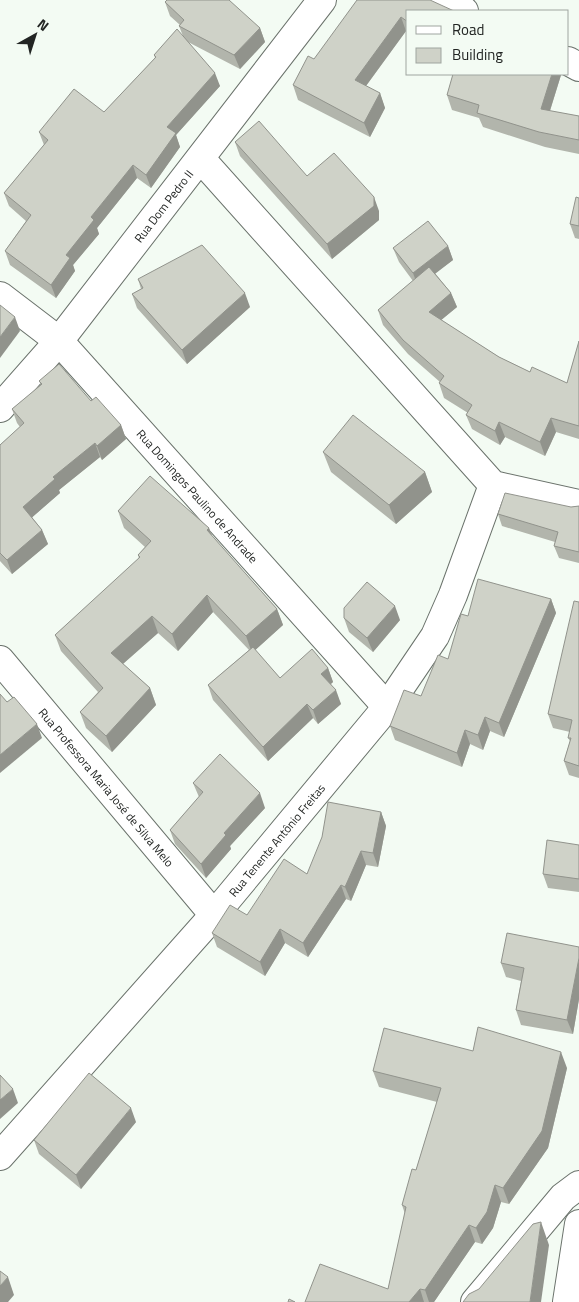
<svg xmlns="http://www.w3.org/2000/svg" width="579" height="1302" viewBox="0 0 579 1302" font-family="'Titillium Web',sans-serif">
	<rect width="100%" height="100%" fill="#f3fbf3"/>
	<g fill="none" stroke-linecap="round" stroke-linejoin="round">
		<g stroke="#6a726b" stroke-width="30">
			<g id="minor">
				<polyline points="441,0 464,11"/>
				<polyline points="568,61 579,67"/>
				<polyline points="201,159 493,485 579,504"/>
				<path id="s1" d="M0,296l59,45 328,366"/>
				<path id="s2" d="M0,408l59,-67 263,-341"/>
				<path id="s3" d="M0,660l214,255"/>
				<path id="s4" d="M0,1156l214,-241 173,-208 48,-71 18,-41 40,-110"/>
				<polyline points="475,1302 563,1197 579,1185"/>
				<polyline points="567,1302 579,1224"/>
			</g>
		</g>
		<use href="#minor" stroke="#fff" stroke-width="28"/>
	</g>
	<g fill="#b2b5ac">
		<polygon points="165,2 260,28 265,42 240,69 188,42 220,86 176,135 180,147 151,188 137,178 97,228 99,234 73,265 75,271 56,298 10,265 5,251 26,221 9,206 4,193 44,145 39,132 104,112 155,58 154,55 183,36 179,26 180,25 170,16"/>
		<polygon points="408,11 408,32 406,31 366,86 380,93 385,108 370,137 298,100 293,85 314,59"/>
		<polygon points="561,75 550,111 579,116 579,154 545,147 483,127 479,118 452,110 447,95"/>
		<polygon points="235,142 379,211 379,220 332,259 240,156"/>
		<polygon points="579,198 579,239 575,238 570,224"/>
		<polygon points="448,246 453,260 435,273 451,293 457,307 441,320 499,357 530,372 567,383 579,341 579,439 556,432 545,456 505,437 500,445 472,429 466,415 468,413 444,398 439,383 440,382 408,354 383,325 378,310 413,281 399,262 393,248"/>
		<polygon points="138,279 250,307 187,364 137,308 132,294 141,289"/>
		<polygon points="39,381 91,401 121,425 126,439 102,460 100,457 59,490 60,493 32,517 42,530 48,544 12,574 0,561 0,445 20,427 17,423 12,409 41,385"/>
		<polygon points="323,452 425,472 432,492 396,524 331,472"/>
		<polygon points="579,506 579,563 559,558 554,546 555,542 502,526 498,514 571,507"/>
		<polygon points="118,511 209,528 212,536 277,609 283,625 255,650 280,678 328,668 333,682 331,684 341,704 318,724 313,718 268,761 213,700 208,685 249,650 213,612 178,651 158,633 123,664 150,688 156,705 112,752 86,728 80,712 98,692 61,651 55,635 139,559 138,555 145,547 124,528"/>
		<polygon points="551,599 556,613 504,737 490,731 483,750 470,744 462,767 395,740 390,726 421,696 448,659 468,616"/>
		<polygon points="579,602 579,778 569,775 564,761 570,741 568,738 570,732 553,728 548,714"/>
		<polygon points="344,618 400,620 373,652 349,632"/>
		<polygon points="193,783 265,808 230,846 231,849 206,878 175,844 170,830 199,797"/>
		<polygon points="381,812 386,826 378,867 366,865 351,901 346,899 308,957 285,943 265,976 217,947 212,933 247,915 307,874"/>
		<polygon points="579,845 579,892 548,888 543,874"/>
		<polygon points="579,947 579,999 573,1034 521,1025 516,1010 521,981 506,977 501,963"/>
		<polygon points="473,1051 567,1068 548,1148 509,1204 501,1202 493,1228 482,1244 475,1242 434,1302 305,1302 388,1289 405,1214 402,1205 416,1170 437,1102 379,1087 373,1071"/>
		<polygon points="136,1122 81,1189 39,1154 34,1140"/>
	</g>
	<g fill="#91938c">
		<polygon points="401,17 406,31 360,94 355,80"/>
		<polygon points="260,28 265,42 240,69 234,55"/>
		<polygon points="215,73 220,86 176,135 180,147 151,188 146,175 167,127"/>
		<polygon points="552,74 561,74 561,75 546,123 541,109"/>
		<polygon points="380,93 385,108 370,137 364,123"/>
		<polygon points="133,165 137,178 97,228 99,234 73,265 75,271 56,298 51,285 66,255 91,217"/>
		<polygon points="374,197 379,211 379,220 332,259 327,244"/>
		<polygon points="448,246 453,260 418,287 413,273"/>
		<polygon points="245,293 250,307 187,364 182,350"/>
		<polygon points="451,293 457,307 434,326 429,312"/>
		<polygon points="15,317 20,331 0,358 0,337"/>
		<polygon points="551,418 556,432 545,456 540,442"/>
		<polygon points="499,422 505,437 500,445 495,431"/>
		<polygon points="121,425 126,439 102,460 97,446"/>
		<polygon points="95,443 100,457 59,490 60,493 28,521 23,507 53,477"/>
		<polygon points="425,472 432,492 396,524 389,505"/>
		<polygon points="209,528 215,544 207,530"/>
		<polygon points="42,530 48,544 12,574 7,560"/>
		<polygon points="207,595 213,612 178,651 172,634"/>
		<polygon points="551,599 556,613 504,737 499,723"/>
		<polygon points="395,606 400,620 373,652 367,638"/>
		<polygon points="277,609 283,625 252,653 246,636"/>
		<polygon points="152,616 158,633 117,669 111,653"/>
		<polygon points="328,668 333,682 326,688 321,674"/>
		<polygon points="150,688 156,705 112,752 106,736"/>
		<polygon points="336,690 341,704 318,724 313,710"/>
		<polygon points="307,704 313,718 268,761 263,747"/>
		<polygon points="485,717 490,731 483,750 478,735"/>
		<polygon points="37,724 42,738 0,773 0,755"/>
		<polygon points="465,730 470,744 462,767 457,753"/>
		<polygon points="260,793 265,808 230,846 231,849 206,878 201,864 224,833"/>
		<polygon points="381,812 386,826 378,867 373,853"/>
		<polygon points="361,851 366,865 351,901 345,887"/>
		<polygon points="341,885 346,899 308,957 303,943"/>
		<polygon points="280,929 285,943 265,976 260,962"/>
		<polygon points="579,958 579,999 573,1034 567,1020"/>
		<polygon points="561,1052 567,1068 548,1148 509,1204 503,1188"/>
		<polygon points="13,1089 18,1103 0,1119 0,1100"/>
		<polygon points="131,1108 136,1122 81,1189 76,1175"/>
		<polygon points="495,1185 501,1202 493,1228 482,1244 476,1228"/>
		<polygon points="541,1222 549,1245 541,1302 530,1302"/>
		<polygon points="469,1225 475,1242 434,1302 429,1302 425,1290"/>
		<polygon points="8,1277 14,1295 8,1302 0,1302 0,1286"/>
		<polygon points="420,1289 424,1302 409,1302"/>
	</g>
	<g fill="#cfd2c8" stroke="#91938c">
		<polygon points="167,0 229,0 260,28 234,55 179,26 184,20 165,2"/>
		<polygon points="357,0 430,0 454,11 408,11 408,22 401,17 355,80 380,93 364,123 293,85 308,56 314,59"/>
		<polygon points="177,29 215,73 167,127 176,133 146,175 133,165 91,217 94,220 66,255 70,258 51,285 5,251 31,215 4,193 48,140 39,132 74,89 104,112 156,57 154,55"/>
		<polygon points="453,74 552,74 541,109 579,116 579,140 539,132 477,113 479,105 447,95"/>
		<polygon points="259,121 307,176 334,153 374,197 374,206 327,244 235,142"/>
		<polygon points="576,197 579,198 579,226 570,224"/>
		<polygon points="428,221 448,246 413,273 393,248"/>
		<polygon points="202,245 245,293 182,350 132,294 143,288 138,279"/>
		<polygon points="429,267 451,293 429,312 499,357 530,372 532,367 567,383 579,341 579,426 551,418 540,442 499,422 495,431 466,415 472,405 439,383 444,376 403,340 378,310"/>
		<polygon points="0,305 15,317 0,337"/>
		<polygon points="59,364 91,401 96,397 121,425 97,446 95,443 53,477 55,479 23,507 42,530 7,560 0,553 0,445 24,423 12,409 42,384 39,381"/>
		<polygon points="353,415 425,472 389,505 323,452"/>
		<polygon points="150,476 209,528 207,530 277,609 246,636 207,595 172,634 152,616 111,653 150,688 106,736 80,712 103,688 55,635 140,557 138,555 151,541 118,511"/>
		<polygon points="505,493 571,507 579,506 579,552 554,546 558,532 498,514"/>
		<polygon points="478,579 551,599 499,723 485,717 478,735 465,730 457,753 390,726 404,690 421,696 438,655 448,659 461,614 468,616"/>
		<polygon points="367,582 395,606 367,638 344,618 344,608"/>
		<polygon points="574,601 579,602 579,766 564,761 571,738 568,738 572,720 548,714"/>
		<polygon points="253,647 280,678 312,649 328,668 321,674 336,690 313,710 307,704 263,747 208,685"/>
		<polygon points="0,694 7,702 14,697 37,724 0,755"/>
		<polygon points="220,754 260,793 224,833 226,835 201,864 170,830 203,792 193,783"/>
		<polygon points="328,802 381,812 373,853 361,851 345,887 341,885 303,943 280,929 260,962 212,933 230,905 247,915 284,859 307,874 322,837"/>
		<polygon points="547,840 579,845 579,879 543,874"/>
		<polygon points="507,933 579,947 579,958 567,1020 516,1010 524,968 501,963"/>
		<polygon points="478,1027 561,1052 542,1131 503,1188 495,1185 487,1212 476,1228 469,1225 425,1290 420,1289 409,1302 305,1302 320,1264 388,1289 406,1207 402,1205 412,1169 416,1170 441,1088 373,1071 384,1028 473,1051"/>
		<polygon points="89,1073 131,1108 76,1175 34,1140"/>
		<polygon points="0,1075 13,1089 0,1100"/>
		<polygon points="541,1222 530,1302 463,1302 469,1294 479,1289 533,1224"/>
		<polygon points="0,1271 8,1277 0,1286"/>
		<polygon points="289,1299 295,1302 288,1302"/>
	</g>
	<g text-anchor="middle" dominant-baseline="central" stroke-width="4" stroke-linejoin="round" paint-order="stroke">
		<g font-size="12" fill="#222523" stroke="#f3fbf3">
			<text stroke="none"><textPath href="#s2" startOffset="260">Rua Dom Pedro II</textPath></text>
			<text stroke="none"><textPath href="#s1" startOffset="282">Rua Domingos Paulino de Andrade</textPath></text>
			<text stroke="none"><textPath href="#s3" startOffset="166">Rua Professora Maria José de Silva Melo</textPath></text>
			<text stroke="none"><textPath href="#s4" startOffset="420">Rua Tenente Antônio Freitas</textPath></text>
		</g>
	</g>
	<rect x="406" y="10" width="162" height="65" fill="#f3fbf3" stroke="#9fa5a0"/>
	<rect x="416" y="26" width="25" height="8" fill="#ffffff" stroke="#9fa5a0"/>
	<text x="452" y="35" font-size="15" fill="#222523">Road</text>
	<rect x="416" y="48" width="25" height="15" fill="#cfd2c8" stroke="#9fa5a0"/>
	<text x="452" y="60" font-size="15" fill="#222523">Building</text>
	<g transform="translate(35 35) rotate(39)" stroke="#f3fbf3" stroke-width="4" paint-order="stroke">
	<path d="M0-4L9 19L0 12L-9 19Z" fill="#222523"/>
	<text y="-8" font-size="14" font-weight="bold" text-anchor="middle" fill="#222523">N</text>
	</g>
</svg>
